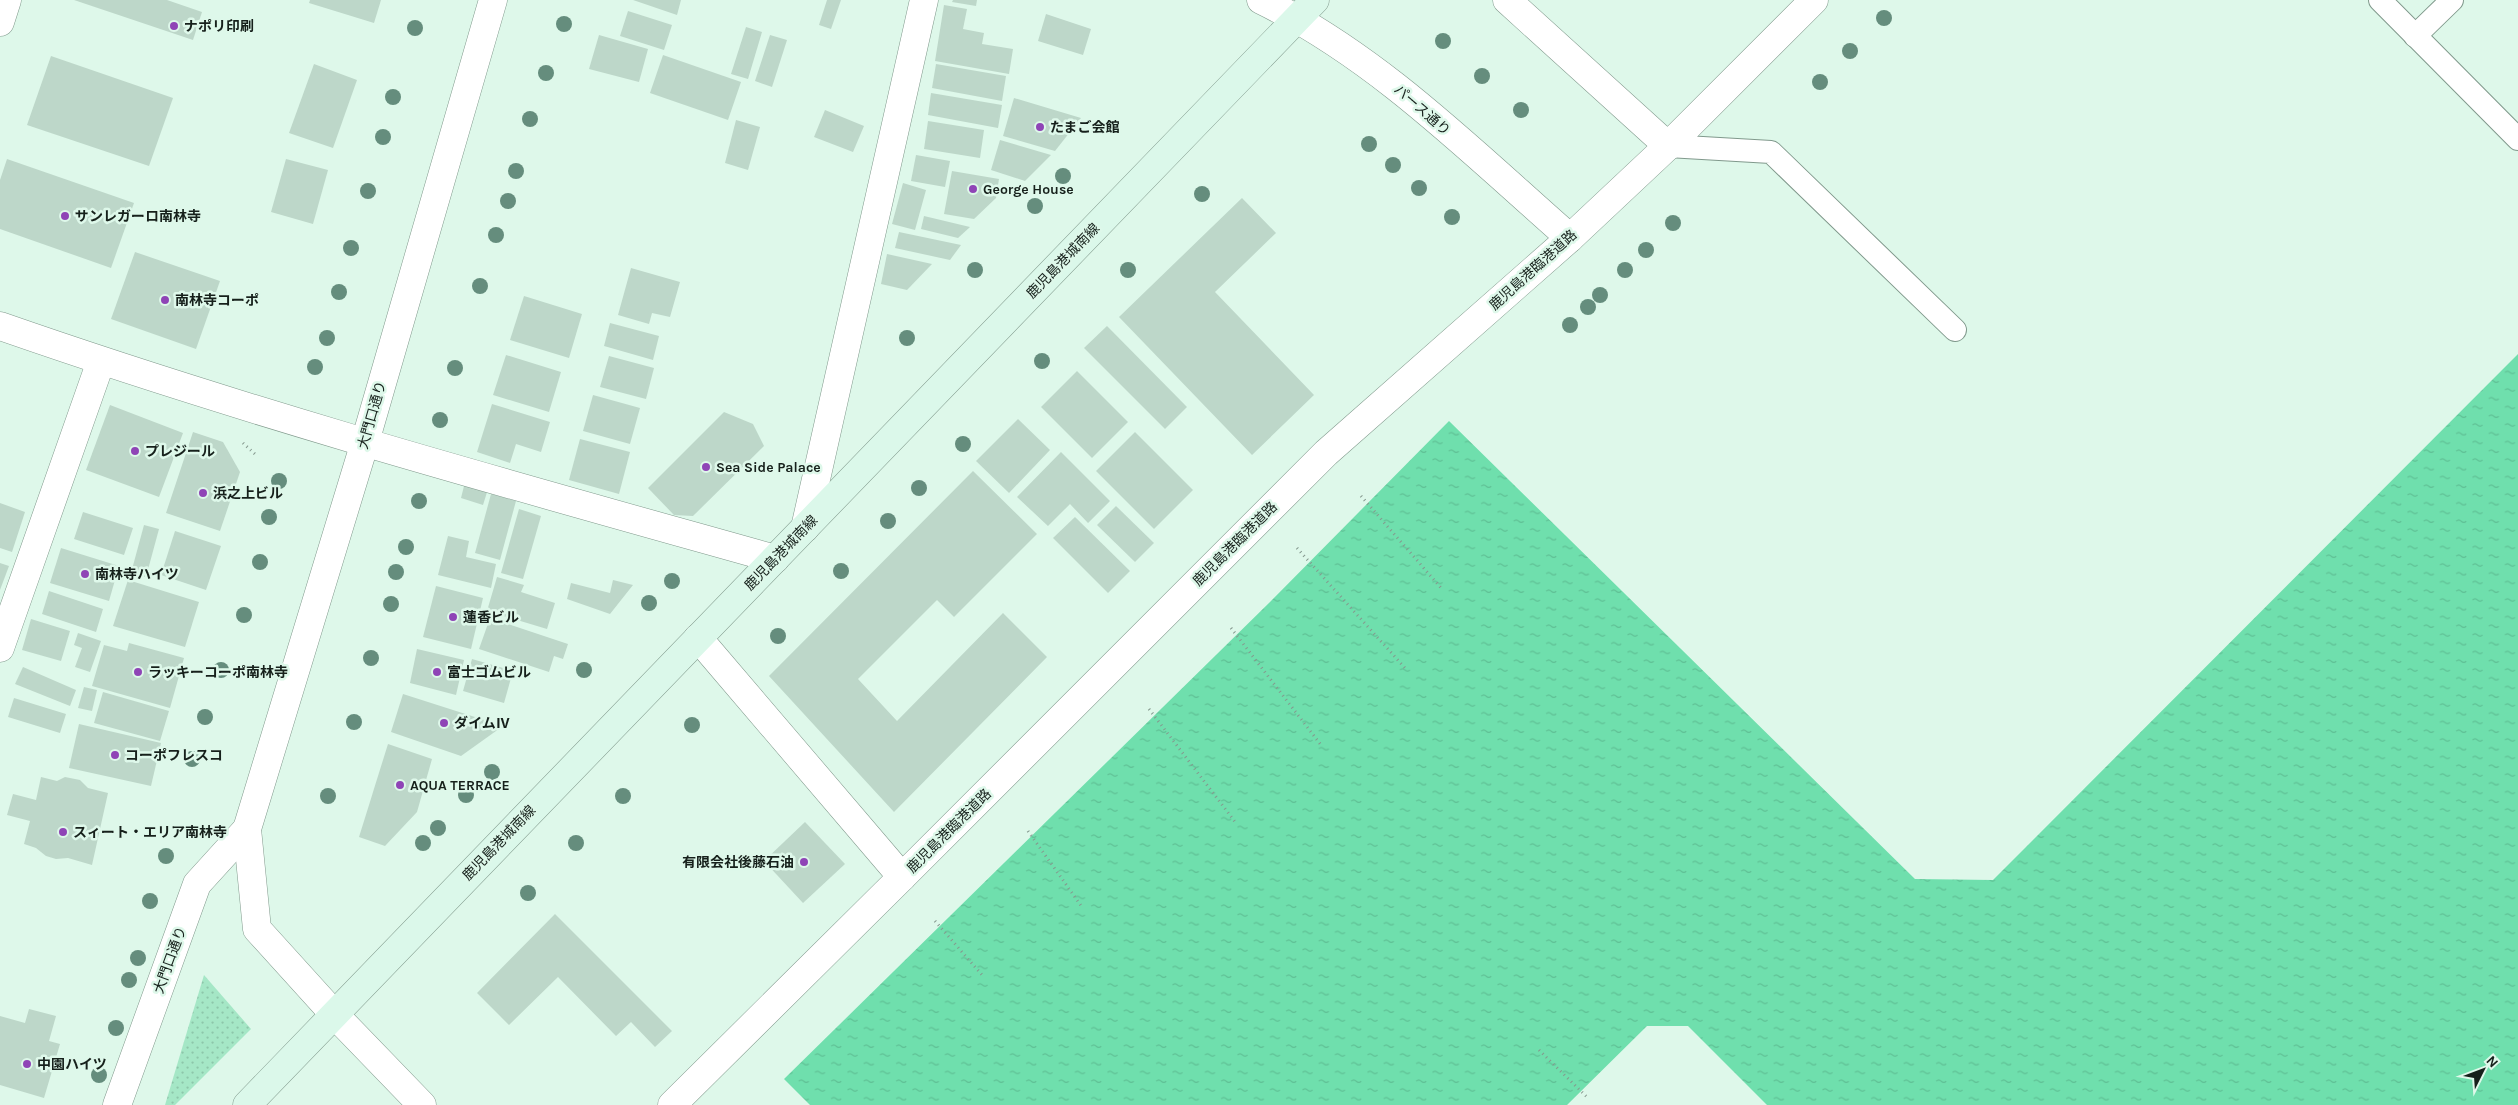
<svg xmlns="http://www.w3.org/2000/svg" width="2518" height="1105" viewBox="0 0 2518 1105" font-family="Karla,'Noto Sans JP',sans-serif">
	<defs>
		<pattern id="grass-dots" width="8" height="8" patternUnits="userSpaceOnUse" patternTransform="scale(1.25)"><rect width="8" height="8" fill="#a5e7c6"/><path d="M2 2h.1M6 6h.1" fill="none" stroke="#8dc6aa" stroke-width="1.8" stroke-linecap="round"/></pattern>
		<pattern id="water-ripples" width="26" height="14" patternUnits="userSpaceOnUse" patternTransform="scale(1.25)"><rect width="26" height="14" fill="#6fdfad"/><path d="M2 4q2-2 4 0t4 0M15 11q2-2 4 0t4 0" fill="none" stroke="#5fbf94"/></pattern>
	</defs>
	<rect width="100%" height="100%" fill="#def8ea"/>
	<polygon fill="url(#grass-dots)" points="204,975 251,1029 175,1105 165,1105"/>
	<polygon fill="url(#water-ripples)" points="2518,354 2518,1105 1767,1105 1688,1026 1647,1026 1567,1105 810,1105 784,1079 1270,602 1449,421 1915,879 1993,880"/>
	<g fill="#bdd7c9">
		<polygon points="74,0 167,0 202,12 193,40"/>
		<polygon points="310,0 381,0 374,23 309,3"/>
		<polygon points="633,0 681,0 677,15"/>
		<polygon points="827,0 841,0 831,29 819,25"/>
		<polygon points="953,0 977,0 976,6 952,2"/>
		<polygon points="944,5 967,9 963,29 984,33 982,44 1013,49 1009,74 935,61"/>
		<polygon points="628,11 672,25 664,50 620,36"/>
		<polygon points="1046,14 1091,29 1083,55 1038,41"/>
		<polygon points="746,27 762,32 748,79 731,74"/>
		<polygon points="599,35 648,49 639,82 589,69"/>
		<polygon points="770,35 787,40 772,87 755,81"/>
		<polygon points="663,55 741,82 728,120 650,93"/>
		<polygon points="51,56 173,98 149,166 27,125"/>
		<polygon points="314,64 357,80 333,148 289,133"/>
		<polygon points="936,64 1006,76 1002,101 932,88"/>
		<polygon points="931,93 1002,105 998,128 928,115"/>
		<polygon points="1014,98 1081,118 1055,151 1003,136"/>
		<polygon points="825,110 864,126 853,152 814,137"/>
		<polygon points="736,120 760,127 748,170 725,163"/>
		<polygon points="928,121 984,130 980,158 924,149"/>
		<polygon points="1000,140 1051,155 1025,181 991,170"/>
		<polygon points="916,155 950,161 945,187 911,181"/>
		<polygon points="7,159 134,203 111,268 0,229 0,180"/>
		<polygon points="286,159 328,170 313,224 271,212"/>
		<polygon points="952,171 999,179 996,198 974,219 944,214"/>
		<polygon points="903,183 926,190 915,230 892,224"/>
		<polygon points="1242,198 1276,233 1215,292 1314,395 1252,455 1119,317"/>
		<polygon points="924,216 970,227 958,238 921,229"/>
		<polygon points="899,232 961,245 950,260 895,248"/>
		<polygon points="135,252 220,281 196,349 111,319"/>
		<polygon points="887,254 932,264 907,290 881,284"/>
		<polygon points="631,268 680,282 670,317 652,313 649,324 618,315"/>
		<polygon points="524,296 582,314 569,358 510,340"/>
		<polygon points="610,323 659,336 653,360 604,346"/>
		<polygon points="1107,326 1187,407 1165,429 1084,348"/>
		<polygon points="506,355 561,372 549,412 493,395"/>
		<polygon points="609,356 654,368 646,399 600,387"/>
		<polygon points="1077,371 1128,422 1092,458 1041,407"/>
		<polygon points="593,395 640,408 630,444 583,431"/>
		<polygon points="492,404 550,422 541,452 516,444 510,463 477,452"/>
		<polygon points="110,405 183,433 159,497 86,470"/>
		<polygon points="724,412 753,424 764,446 693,516 674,515 648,488"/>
		<polygon points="1018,419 1050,450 1009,493 976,461"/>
		<polygon points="193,432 223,442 240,472 220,531 166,513"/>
		<polygon points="1135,432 1193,490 1154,529 1096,471"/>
		<polygon points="580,439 630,452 619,494 569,480"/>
		<polygon points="1061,452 1110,501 1088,523 1070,504 1048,526 1017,497"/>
		<polygon points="973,471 1037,534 954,617 937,600 858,679 897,721 1003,613 1047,657 894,812 769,676"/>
		<polygon points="465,482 488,489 483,505 461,498"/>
		<polygon points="491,494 516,501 500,560 475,553"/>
		<polygon points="0,503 25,512 12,552 0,548"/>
		<polygon points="1116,506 1154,543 1135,562 1097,525"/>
		<polygon points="519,509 541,516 523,579 501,573"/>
		<polygon points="83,512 133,528 124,555 74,539"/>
		<polygon points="1075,517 1130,571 1108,593 1053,538"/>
		<polygon points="144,525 159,529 146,577 131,573"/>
		<polygon points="175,531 221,546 206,590 161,575"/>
		<polygon points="448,536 469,541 466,557 496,564 491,588 438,575"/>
		<polygon points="61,548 119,566 109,601 50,583"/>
		<polygon points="0,563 9,566 0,590"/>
		<polygon points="497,577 524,585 521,592 555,603 547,629 487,611"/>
		<polygon points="128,580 199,602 185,647 113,626"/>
		<polygon points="613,580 633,585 610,614 567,599 571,583 610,593"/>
		<polygon points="436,586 483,598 471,649 423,637"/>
		<polygon points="49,591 103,609 96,632 42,614"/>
		<polygon points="490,618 568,644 563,659 554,656 549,672 479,649"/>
		<polygon points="31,619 70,631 61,661 22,650"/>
		<polygon points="78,633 101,641 90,672 75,667 82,648 74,645"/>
		<polygon points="129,643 184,658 170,708 92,686 104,645 127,651"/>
		<polygon points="417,649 464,660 456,695 410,683"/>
		<polygon points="472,659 513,671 504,703 463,691"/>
		<polygon points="23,667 76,690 70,706 15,684"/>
		<polygon points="84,687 97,690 92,711 78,708"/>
		<polygon points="103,692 169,711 160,741 94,723"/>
		<polygon points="403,694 503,726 461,756 391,732"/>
		<polygon points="14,698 66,714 60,733 8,717"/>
		<polygon points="79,724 161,743 151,786 69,768"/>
		<polygon points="388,744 432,759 417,812 385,846 359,837"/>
		<polygon points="41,777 57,781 65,777 80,780 88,788 108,793 92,865 68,858 56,859 46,856 36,848 24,844 30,821 7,815 13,794 36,800"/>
		<polygon points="805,822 845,864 803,903 764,861"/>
		<polygon points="555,914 672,1031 655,1047 631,1022 616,1036 558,977 509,1025 477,993"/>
		<polygon points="29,1009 56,1016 49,1041 60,1044 44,1098 0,1085 0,1016 25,1023"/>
	</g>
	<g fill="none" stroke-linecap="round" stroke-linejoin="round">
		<g stroke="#80998c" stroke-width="24">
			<g id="service">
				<polyline points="2380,0 2518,139"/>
				<polyline points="2415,36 2452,0"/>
				<polyline points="1668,146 1771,152 1955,330"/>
			</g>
		</g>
		<g stroke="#80998c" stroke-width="29">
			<g id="minor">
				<polyline points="0,22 7,0"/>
				<path d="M0,326c255,89 515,160 775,233"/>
				<polyline points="805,528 924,0"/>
				<polyline points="0,648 101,361"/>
			</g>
		</g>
		<g stroke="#80998c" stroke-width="29">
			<g id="tertiary">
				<path d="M1261,0c117,57 212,153 309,238"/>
				<polyline points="1507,0 1668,146"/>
				<polyline points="698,638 902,877"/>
				<polyline points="117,1105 197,884 247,829"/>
				<polyline points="422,1105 334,1014 257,929 247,829 365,442 493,0"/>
				<polyline points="672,1105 902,877 1326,453 1570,238 1668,146 1814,0"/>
			</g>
		</g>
		<g stroke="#80998c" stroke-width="29">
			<polyline id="secondary" points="247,1105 1315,0"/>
		</g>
		<g stroke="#85988e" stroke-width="3" stroke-dasharray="1 4" stroke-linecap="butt">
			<polyline points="243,443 256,455"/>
			<polyline points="1361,496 1442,589"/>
			<polyline points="1297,548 1405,668"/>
			<polyline points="1231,628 1321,745"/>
			<polyline points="1149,709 1236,823"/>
			<polyline points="1028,831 1082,907"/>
			<polyline points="935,921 983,976"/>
			<polyline points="1539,1050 1589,1099"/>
		</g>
		<use href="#service" stroke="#fff" stroke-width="22"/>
		<use href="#minor" stroke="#fff" stroke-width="28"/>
		<use href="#tertiary" stroke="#fff" stroke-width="28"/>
		<use href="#secondary" stroke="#dbf8ea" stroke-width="28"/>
	</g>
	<g fill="#658d7d">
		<circle cx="1884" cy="18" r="8"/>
		<circle cx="564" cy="24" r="8"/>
		<circle cx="415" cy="28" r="8"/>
		<circle cx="1443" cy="41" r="8"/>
		<circle cx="1850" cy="51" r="8"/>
		<circle cx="546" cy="73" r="8"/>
		<circle cx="1482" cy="76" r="8"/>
		<circle cx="1820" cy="82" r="8"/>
		<circle cx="393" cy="97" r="8"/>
		<circle cx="1521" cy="110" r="8"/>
		<circle cx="530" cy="119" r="8"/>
		<circle cx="383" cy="137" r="8"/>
		<circle cx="1369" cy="144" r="8"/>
		<circle cx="1393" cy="165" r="8"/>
		<circle cx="516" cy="171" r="8"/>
		<circle cx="1063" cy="176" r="8"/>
		<circle cx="1419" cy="188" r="8"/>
		<circle cx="368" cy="191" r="8"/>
		<circle cx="1202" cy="194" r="8"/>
		<circle cx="508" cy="201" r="8"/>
		<circle cx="1035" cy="206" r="8"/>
		<circle cx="1452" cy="217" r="8"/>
		<circle cx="1673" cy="223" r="8"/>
		<circle cx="496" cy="235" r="8"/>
		<circle cx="351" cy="248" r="8"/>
		<circle cx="1646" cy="250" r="8"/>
		<circle cx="975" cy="270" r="8"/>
		<circle cx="1128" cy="270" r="8"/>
		<circle cx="1625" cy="270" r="8"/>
		<circle cx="480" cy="286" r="8"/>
		<circle cx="339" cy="292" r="8"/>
		<circle cx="1600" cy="295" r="8"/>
		<circle cx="1588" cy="307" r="8"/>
		<circle cx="1570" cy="325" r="8"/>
		<circle cx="327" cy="338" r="8"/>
		<circle cx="907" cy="338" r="8"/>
		<circle cx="1042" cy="361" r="8"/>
		<circle cx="315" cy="367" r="8"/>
		<circle cx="455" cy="368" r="8"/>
		<circle cx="440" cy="420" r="8"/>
		<circle cx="963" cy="444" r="8"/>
		<circle cx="279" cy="481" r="8"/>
		<circle cx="919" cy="488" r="8"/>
		<circle cx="419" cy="501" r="8"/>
		<circle cx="269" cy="517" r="8"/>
		<circle cx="888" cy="521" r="8"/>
		<circle cx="406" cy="547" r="8"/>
		<circle cx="260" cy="562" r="8"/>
		<circle cx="841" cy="571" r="8"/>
		<circle cx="396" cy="572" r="8"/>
		<circle cx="672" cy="581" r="8"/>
		<circle cx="649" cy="603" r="8"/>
		<circle cx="391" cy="604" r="8"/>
		<circle cx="244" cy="615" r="8"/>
		<circle cx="778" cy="636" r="8"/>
		<circle cx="371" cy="658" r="8"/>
		<circle cx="221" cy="670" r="8"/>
		<circle cx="584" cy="670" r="8"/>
		<circle cx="205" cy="717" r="8"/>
		<circle cx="354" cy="722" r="8"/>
		<circle cx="692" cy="725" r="8"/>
		<circle cx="192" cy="759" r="8"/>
		<circle cx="492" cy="772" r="8"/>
		<circle cx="466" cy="795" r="8"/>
		<circle cx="328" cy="796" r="8"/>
		<circle cx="623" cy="796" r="8"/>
		<circle cx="438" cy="828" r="8"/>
		<circle cx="423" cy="843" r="8"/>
		<circle cx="576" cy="843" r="8"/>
		<circle cx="166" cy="856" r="8"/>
		<circle cx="528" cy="893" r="8"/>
		<circle cx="150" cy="901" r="8"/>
		<circle cx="138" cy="958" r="8"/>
		<circle cx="129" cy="980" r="8"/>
		<circle cx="116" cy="1028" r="8"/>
		<circle cx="99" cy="1075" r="8"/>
	</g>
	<g fill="#8f44b6" stroke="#def8ea" stroke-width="2">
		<circle cx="174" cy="26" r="5"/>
		<circle cx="1040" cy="127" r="5"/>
		<circle cx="973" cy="189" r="5"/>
		<circle cx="65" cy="216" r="5"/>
		<circle cx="165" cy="300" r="5"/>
		<circle cx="135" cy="451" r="5"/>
		<circle cx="706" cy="467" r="5"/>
		<circle cx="203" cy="493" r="5"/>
		<circle cx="85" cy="574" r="5"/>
		<circle cx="453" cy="617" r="5"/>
		<circle cx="138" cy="672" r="5"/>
		<circle cx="437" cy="672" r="5"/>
		<circle cx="444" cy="723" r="5"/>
		<circle cx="115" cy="755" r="5"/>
		<circle cx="400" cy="785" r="5"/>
		<circle cx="63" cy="832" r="5"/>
		<circle cx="804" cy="862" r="5"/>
		<circle cx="27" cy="1064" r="5"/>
	</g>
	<g text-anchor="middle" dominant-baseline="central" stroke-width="5" stroke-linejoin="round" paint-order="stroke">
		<g font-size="14" font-weight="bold" fill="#16201b" stroke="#def8ea" text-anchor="start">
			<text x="184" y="26">ナポリ印刷</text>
			<text x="1050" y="127">たまご会館</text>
			<text x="983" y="189">George House</text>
			<text x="75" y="216">サンレガーロ南林寺</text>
			<text x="175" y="300">南林寺コーポ</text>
			<text x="145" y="451">プレジール</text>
			<text x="716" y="467">Sea Side Palace</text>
			<text x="213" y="493">浜之上ビル</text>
			<text x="95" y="574">南林寺ハイツ</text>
			<text x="463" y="617">蓮香ビル</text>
			<text x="148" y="672">ラッキーコーポ南林寺</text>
			<text x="447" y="672">富士ゴムビル</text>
			<text x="454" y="723">ダイムⅣ</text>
			<text x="125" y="755">コーポフレスコ</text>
			<text x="410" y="785">AQUA TERRACE</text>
			<text x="73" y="832">スィート・エリア南林寺</text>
			<text x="794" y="862" text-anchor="end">有限会社後藤石油</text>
			<text x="37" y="1064">中園ハイツ</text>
		</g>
		<g font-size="14" fill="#16201b" stroke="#def8ea">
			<text transform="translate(1422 110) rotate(41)">パース通り</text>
			<text transform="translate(1063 261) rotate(-46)">鹿児島港城南線</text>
			<text transform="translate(1533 270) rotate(-42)">鹿児島港臨港道路</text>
			<text transform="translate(372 415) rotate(-74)">大門口通り</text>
			<text transform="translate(1235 544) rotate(-45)">鹿児島港臨港道路</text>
			<text transform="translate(781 553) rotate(-46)">鹿児島港城南線</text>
			<text transform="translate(949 831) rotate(-45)">鹿児島港臨港道路</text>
			<text transform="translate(499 843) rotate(-46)">鹿児島港城南線</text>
			<text transform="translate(170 960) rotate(-70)">大門口通り</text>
		</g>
	</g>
	<g transform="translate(2483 1070) rotate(48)" stroke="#def8ea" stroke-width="4" paint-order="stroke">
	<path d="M0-4L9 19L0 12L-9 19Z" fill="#16201b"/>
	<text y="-8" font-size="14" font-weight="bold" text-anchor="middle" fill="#16201b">N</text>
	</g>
</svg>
